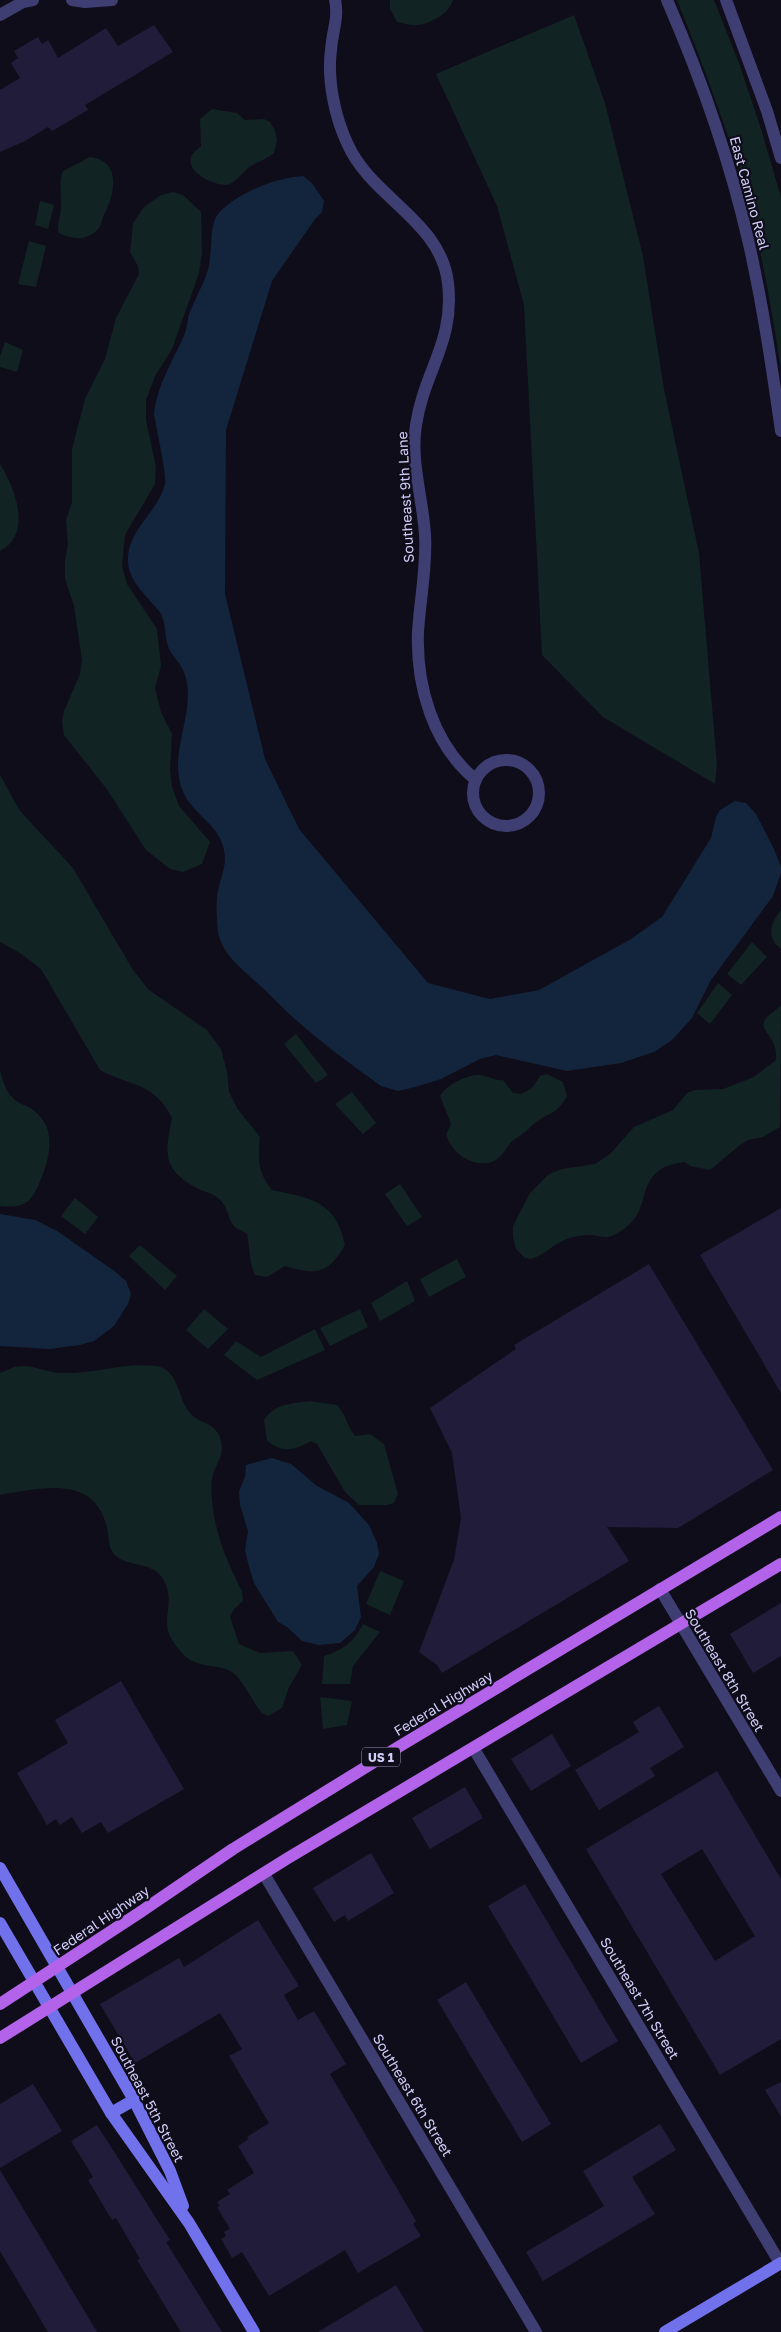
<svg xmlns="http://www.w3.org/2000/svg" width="781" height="2332" viewBox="0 0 781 2332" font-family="'Golos Text',sans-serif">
	<rect width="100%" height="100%" fill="#0f0d1a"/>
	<g fill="#112322">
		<path d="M390,0h63c-3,13 -23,24 -36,25 -7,1 -13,-2 -20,-3l-7,-13z"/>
		<path d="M677,0h37l25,63 22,66 20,68v172c-10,-62 -20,-125 -38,-186 -19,-63 -42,-123 -66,-183z"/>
		<polygon points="574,15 605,103 643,256 664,389 699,553 717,765 715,784 603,717 542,655 524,305 497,206 436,74"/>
		<path d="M212,109l25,4 8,7 19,-1 6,3 5,8 2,11 -3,12c-8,7 -19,9 -27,16 -6,5 -12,15 -21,16 -12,0 -40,-12 -35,-28 2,-5 7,-8 10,-11l-1,-27z"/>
		<path d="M90,157c32,4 25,37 14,58 -2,4 -2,10 -6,14 -11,12 -25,11 -39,4 -3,-9 2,-16 2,-25 1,-13 -3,-25 2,-37z"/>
		<polygon points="173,192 183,195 201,212 202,253 199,273 172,349 155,376 146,400 146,420 156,467 155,484 125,535 122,566 127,584 157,629 161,666 155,688 161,712 172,734 170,770 172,787 179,806 210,842 202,864 183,872 170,869 146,850 106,788 64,735 62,721 64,711 80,674 82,660 74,606 65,579 65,560 68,545 66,520 72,502 72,449 85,399 105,359 116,318 139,274 138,266 130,252 133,223 144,207 161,195"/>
		<polygon points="40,201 54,205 48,229 35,225"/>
		<polygon points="29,241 46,246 36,287 18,284"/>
		<polygon points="5,342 23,350 17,372 0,367 0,356"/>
		<path d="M0,464c15,24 33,70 0,87z"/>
		<path d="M0,775l20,36 53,57 60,102 16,20 58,40 14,19 6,23 2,20 8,16 23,29c-2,22 -3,34 12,53 39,8 64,11 73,55 -17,30 -30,30 -60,21l-18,11 -12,-2c-6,-12 -5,-27 -8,-41 -4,-3 -11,-5 -13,-8 -7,-8 -6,-20 -15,-27 -7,-7 -16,-7 -24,-12 -33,-18 -30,-36 -23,-69 -19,-37 -41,-31 -72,-48l-59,-101 -21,-16 -20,-11z"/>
		<path d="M781,910v39c-15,-11 -11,-26 0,-39z"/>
		<polygon points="752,942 767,957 741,985 727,974"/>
		<polygon points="718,983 732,995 710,1024 697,1013"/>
		<path d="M781,1006l-1,121 -17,10 -15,3 -8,5 -30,25 -20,-4 -5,-4c-54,6 -30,46 -60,66 -4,3 -11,8 -17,9 -5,1 -13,-2 -19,-2 -6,0 -13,1 -19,3 -16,4 -24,17 -39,21l-6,-1 -9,-9 -3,-12v-11l17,-33 19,-19 13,-5 33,-5 15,-10 24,-27 39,-17 14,-17 8,-3 28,-1 31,-12 22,-17c3,-33 -33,-28 5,-54z"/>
		<polygon points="296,1034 328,1075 316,1083 284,1044"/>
		<path d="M0,1070c3,11 5,20 13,28 5,6 14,7 20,12 25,18 17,49 6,74 -9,21 -17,24 -39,22z"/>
		<path d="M547,1074l16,8 4,14c-11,18 -12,14 -28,24 -8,6 -15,14 -24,19 -9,6 -10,16 -21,22 -19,9 -43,-8 -48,-27l5,-10 -11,-28c6,-11 27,-22 40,-21 9,1 15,6 23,5l10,13 8,1 11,-6 8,-12z"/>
		<polygon points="352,1092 376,1123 363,1134 335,1104"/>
		<polygon points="400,1184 422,1217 407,1226 385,1194"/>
		<polygon points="75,1198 98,1217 85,1234 61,1216"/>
		<polygon points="140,1245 177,1276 165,1290 129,1256"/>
		<polygon points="457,1259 466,1277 429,1297 420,1279"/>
		<polygon points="407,1281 415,1301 380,1321 371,1303"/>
		<polygon points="204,1309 228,1329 208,1349 186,1330"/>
		<polygon points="360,1309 368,1327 330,1346 320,1328"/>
		<polygon points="315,1329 325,1350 257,1380 224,1355 236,1341 261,1357"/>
		<path d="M25,1366c13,1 24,7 37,7 31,1 63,-11 94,-7 24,4 21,32 34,47 11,13 30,8 32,34 1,11 -9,21 -10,32 -3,39 12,78 30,112l1,10 -9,8 -4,8 9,27 21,9 33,-2 9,14 -13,22 -7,21 -14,8 -6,-3c-9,-10 -20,-36 -32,-42 -13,-7 -34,-3 -46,-16 -5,-5 -15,-17 -16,-25 -4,-15 5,-26 -2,-45 -9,-25 -34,-16 -50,-29 -8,-6 -7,-19 -9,-28 -12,-54 -66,-40 -107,-33v-122l14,-6z"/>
		<path d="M310,1401l27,4c9,9 10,21 18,31l15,-2 14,10 14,50 -4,9 -7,2h-28l-14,-13 -28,-48 -6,-3c-17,10 -28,12 -44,0l-3,-21c11,-17 28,-16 46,-19z"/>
		<polygon points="380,1571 404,1581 390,1615 366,1604"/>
		<path d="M363,1624l17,8 -27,34 -3,18h-28l2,-28c19,-6 30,-14 39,-32z"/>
		<polygon points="320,1697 352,1701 347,1725 323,1729"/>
	</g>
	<g fill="#13253d">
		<path d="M303,176l9,7 12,18 -2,11 -7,7 -43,62 -46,149 -1,164 40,165 34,70 129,154 62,16 49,-9 92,-51 31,-22 49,-79 5,-21 4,-7 15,-9 11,2 10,11 18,35 7,18v6l-8,23 -62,84 -19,38 -20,22 -18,12 -33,11 -54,8 -71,-16 -16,4 -39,20 -26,8 -17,4 -17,-5c-29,-21 -58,-42 -85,-66 -14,-12 -26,-26 -40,-38 -15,-14 -34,-28 -38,-50 -1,-10 -2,-25 -1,-35 2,-18 12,-31 6,-51 -7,-26 -39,-35 -44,-68 -6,-35 18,-72 5,-106 -3,-8 -11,-15 -15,-23 -5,-12 -2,-27 -10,-38 -11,-14 -30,-29 -31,-49 -1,-33 30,-49 37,-78 2,-10 -9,-57 -11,-70 3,-28 18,-52 30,-78 3,-7 3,-14 5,-22 5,-13 12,-25 17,-38 8,-20 2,-50 12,-62 17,-20 59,-37 85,-38z"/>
		<polygon points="0,1214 35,1220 57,1231 113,1270 126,1281 131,1294 128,1304 114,1326 94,1341 80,1345 49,1349 0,1346"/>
		<polygon points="272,1458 291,1464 317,1486 349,1503 369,1525 377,1543 379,1554 374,1567 357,1586 361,1617 355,1630 340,1643 319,1645 302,1641 287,1627 278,1622 254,1583 248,1563 245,1550 248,1531 240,1505 239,1491 245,1477 246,1465"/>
	</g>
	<g fill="#211c39" fill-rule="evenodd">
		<polygon points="154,25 173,52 85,105 88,110 52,131 48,127 25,141 0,152 0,90 20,78 11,63 18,58 14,51 38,37 42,44 48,40 58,58 106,28 118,46"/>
		<polygon points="781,1208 781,1393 700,1255"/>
		<polygon points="649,1264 773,1470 678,1528 607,1527 629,1561 442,1673 437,1665 419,1652 454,1560 461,1518 452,1453 430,1408 516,1349 514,1345"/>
		<polygon points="781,1603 781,1656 753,1673 730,1634"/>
		<polygon points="121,1681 184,1789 108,1833 101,1822 82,1833 72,1817 60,1825 56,1819 47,1825 17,1773 68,1743 55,1720"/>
		<polygon points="659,1706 684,1747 650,1768 655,1776 599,1810 575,1770 639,1732 633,1722"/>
		<polygon points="552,1734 571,1766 531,1791 511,1759"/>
		<path d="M717,1771l64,108v160l-61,36 -134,-226zM702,1849l53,87 -40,25 -54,-87z"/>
		<polygon points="465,1787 483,1818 430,1849 412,1818"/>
		<polygon points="371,1853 394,1893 348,1921 345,1915 334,1922 313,1888"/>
		<polygon points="525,1884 618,2041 581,2063 488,1906"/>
		<polygon points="258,1920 299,1986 284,1995 298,2020 314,2011 346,2064 330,2074 416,2221 413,2224 421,2236 358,2273 345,2250 269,2296 242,2252 232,2258 221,2239 226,2236 224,2232 230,2229 217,2207 220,2206 217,2202 230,2194 227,2190 254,2173 238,2146 249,2139 247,2137 269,2123 229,2056 242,2049 220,2013 135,2063 100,2004 179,1958 184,1967"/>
		<polygon points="466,1982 551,2124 522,2142 437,2000"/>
		<polygon points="781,2082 781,2117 765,2090"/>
		<polygon points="33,2084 62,2131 0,2168 0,2104"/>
		<polygon points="660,2124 676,2150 632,2177 655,2214 543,2281 526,2252 604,2206 583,2171"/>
		<polygon points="97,2125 170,2240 166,2242 222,2332 181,2332 137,2260 140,2259 116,2218 112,2220 88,2180 93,2177 71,2141"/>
		<polygon points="0,2170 97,2332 48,2332 0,2251"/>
		<polygon points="396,2285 424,2332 318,2332"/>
	</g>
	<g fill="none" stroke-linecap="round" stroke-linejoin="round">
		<g stroke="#3f3e73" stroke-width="12">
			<polyline points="72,0 85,2 112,0"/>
			<path d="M335,0c4,17 -3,33 -4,50 -4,30 4,68 17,95 24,53 93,76 100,138 7,59 -24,88 -32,142 -6,36 7,74 9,110 2,32 -5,64 -7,97 -2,54 15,113 58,148"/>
			<polyline points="0,15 23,2 33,0"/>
			<circle cx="506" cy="793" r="33"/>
			<polyline points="660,1589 781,1791"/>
			<polyline points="474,1749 780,2263"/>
			<polyline points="264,1874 536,2332"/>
		</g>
		<g stroke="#3f3e73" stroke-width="12">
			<path d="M667,0c34,78 63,160 82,244 14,62 23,124 32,187"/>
			<polyline points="726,0 767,111 781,158"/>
		</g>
		<g stroke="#7171eb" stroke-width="12">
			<polyline points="0,1868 134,2100 170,2171 183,2206"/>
			<polyline points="0,1923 111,2113 189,2223 254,2332"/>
			<polyline points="111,2113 134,2100"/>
			<polyline points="665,2332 781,2263"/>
		</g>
		<g stroke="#b363e9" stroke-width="12">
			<polyline points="0,2004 139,1913 233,1849 400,1746 781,1517"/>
			<polyline points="0,2038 288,1858 781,1564"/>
		</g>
	</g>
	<g text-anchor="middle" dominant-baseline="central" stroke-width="4.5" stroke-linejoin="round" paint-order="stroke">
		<rect fill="#0f0d1a" stroke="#9793b5" stroke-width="1" x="362" y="1747.5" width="38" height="19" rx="4"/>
		<g font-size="12" font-weight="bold" fill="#d1cdf8">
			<text x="381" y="1757">US 1</text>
		</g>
		<g font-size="14" fill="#d1cdf8" stroke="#0f0d1a">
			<text transform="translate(750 193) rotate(75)">East Camino Real</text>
			<text transform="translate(405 497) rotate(-93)">Southeast 9th Lane</text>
			<text transform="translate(725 1670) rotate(59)">Southeast 8th Street</text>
			<text transform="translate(443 1703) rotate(-31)">Federal Highway</text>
			<text transform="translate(101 1920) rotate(-34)">Federal Highway</text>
			<text transform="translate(640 1998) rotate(59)">Southeast 7th Street</text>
			<text transform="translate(413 2095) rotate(59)">Southeast 6th Street</text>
			<text transform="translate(148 2099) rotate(62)">Southeast 5th Street</text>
		</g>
	</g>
</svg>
